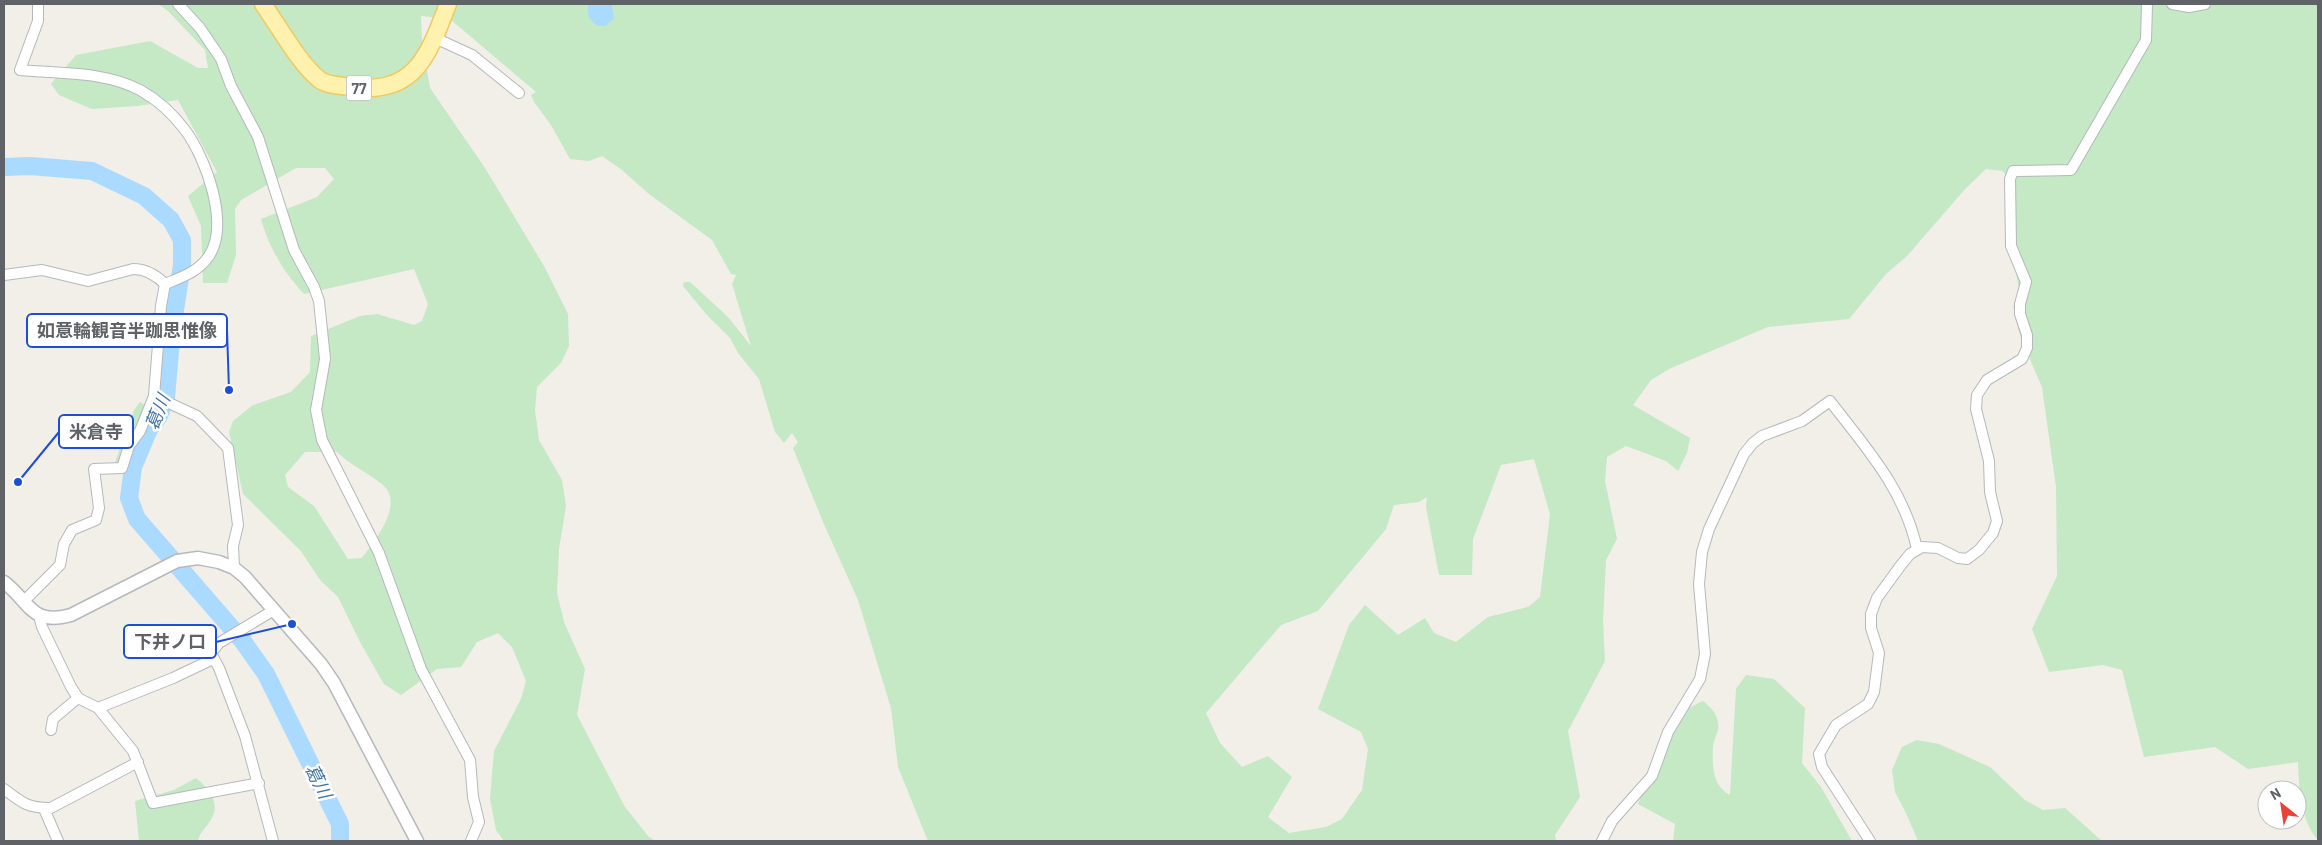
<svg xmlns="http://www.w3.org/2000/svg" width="2322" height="845" viewBox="0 0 2322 845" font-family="Barlow,'Noto Sans JP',sans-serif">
	<rect width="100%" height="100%" fill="#f1efe8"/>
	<g fill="#c5e8c5" fill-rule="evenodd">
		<path d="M158,4h2160v836c-18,-20 -19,-53 -20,-78l-50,7 -33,-22 -71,10 -22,-87 -19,-5 -54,7 -17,-43 25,-53 -1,-89 -14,-100 -13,-30 1,-4 -8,-10 -9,-37 7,-12 -11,-56 -1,-59 -5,-8 -17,-2 -20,19 -59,68 -21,18 -37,45 -81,8 -97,41 -20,12 -18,25 57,33 -3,15 -9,18 -12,-10 -40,-15 -19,11 -2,24 12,58 -11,21 -3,61 2,40 -37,70 12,66 -25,38 1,6h-628l-30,-74 -7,-59 -33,-108 -35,-78 -30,-74 5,-6 -6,-9 -8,10 -9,-11 -16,-53 -21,-26 -8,-15 -24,-24 -23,-28 1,-4h6l38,35 23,29 -19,-62 4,-9 -5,-1 -19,-34 -63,-46 -27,-24 -20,-14 -13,5 -19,-2 -19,-34 -17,-23 -3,-7 5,-3 -86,-73 -29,-3 1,27 8,45 55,80 59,98 24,48 1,32 -8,17 -24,24 -2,23 4,30 23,40 4,26 -7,43 -2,44 7,29 21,47 -8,46 48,92 23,29 7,5h-151l-8,-11 -6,-31 4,-48 27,-52 5,-18 -14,-34 -14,-14 -21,9 -16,25 -24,2 -36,26 -17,-11 -23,-40 -23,-47 -18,-17 -19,-29 -58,-57 -14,-62 4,-11 20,-16 38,-13 19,-20 1,-36 49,-20 17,-2 37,11 8,-4 6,-17 -14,-35 -110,25c-19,-20 -36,-48 -43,-75l56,-22 17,-18 -9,-11h-29l-55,32 -6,9 1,46 -9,28h-24l-2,-57 -13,-30 29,-24 -39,-72 -41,6 -45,3 -33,-14 -8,-11 25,-29 74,-14 48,27h10l-3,-18 -37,-39zM305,452h32c14,14 33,21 47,34 20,19 -10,56 -22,72l-14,1 -34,-53 -26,-19 -3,-12zM1534,459l16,55 -10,83 -12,10 -40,10 -32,25 -22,-9 -9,-15 -27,17 -33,-30 -16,20 -31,84 43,23 7,17 -6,41 -20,29 -16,8 -37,6 -21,-16 24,-40 -24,-21 -26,11 -22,-24 -14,-30 75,-88 37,-14 68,-82 8,-24 25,-3 8,-5 -1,10 13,68h33l1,-36 28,-74z"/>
		<polygon points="140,402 146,406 120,463 114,465 134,410"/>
		<path d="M1746,675l28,4 31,29 -3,55 19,24 31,54h-179l2,-17 -37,-20 32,-82 17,-13 16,-8c7,6 14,12 15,22 2,7 -4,16 -5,23 -1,19 -1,40 17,49l6,-106z"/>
		<polygon points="1917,740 1939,744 1990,767 2025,800 2043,810 2065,808 2102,841 1918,841 1906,813 1895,792 1892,770 1902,747"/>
		<path d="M196,778c13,10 26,27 14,43 -4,7 -11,12 -12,20h-59l-4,-40 39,-11z"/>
	</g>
	<path fill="#aadaff" d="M589,4h23l2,15 -9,7h-7c-9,-6 -12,-12 -9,-22z"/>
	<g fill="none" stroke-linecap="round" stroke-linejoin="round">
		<polyline stroke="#aadaff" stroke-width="18" points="4,167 30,166 92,171 144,196 171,220 182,240 182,265 172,329 166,397 159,416 149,429 133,467 129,498 137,519 242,640 266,674 340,824 340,841"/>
		<g stroke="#b5b8bc" stroke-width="12">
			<g id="minor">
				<path d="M38,4v17l-18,49c40,4 84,1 120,20 18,10 33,24 45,40 21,28 45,94 24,126 -11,16 -27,21 -44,28"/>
				<polyline points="178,4 200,28 221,59 231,86 258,137 294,250 314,287 319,301 325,359 316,410 322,440 379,553 421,669 470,760 473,797 479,822 471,841"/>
				<polyline points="2172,4 2189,7 2205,4"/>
				<polyline points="435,38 472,55 519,93"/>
				<path d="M4,275l38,-5 46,11 45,-12c13,0 23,6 32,15"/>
				<polyline points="159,335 180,336"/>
				<polyline points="154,396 197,416 228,448 238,525 233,546 234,568"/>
				<polyline points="23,602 60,565 64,544 72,530 96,520 99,508 94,469 122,468 129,446 140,431 154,396 161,306 165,284"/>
				<polyline points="39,616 42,627 71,687 78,698 98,708 133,751 153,803 259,783"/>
				<polyline points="98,708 173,678 213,659"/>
				<polyline points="51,730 53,719 78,698"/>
				<path d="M4,789c17,13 23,19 45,19"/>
				<polyline points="58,841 45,811 138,762"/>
				<polyline points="273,841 245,736 219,668 211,653 219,643 274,610"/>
				<path d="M1602,841l10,-20 40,-45 16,-44 32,-53 5,-25 -6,-70 3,-32 7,-23 35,-75 9,-11 9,-7 40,-15 28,-20c36,47 74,88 87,148"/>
				<polyline points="1870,841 1822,767 1819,754 1836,725 1868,704 1874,692 1879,653 1871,628 1871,614 1877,598 1901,565 1910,554 1922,547 1938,548 1958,558 1967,559 1979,550 1993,533 1997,521 1990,492 1989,461 1976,409 1977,395 1987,380 2022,359 2027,348 2027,335 2020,314 2020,304 2026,282 2011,246 2010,179 2013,171 2071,170 2146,40 2147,4"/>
			</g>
		</g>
		<g stroke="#b5b8bc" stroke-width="15">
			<path id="tertiary" d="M4,582c27,21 27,44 67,33l106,-54 21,-3 21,4 15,6 11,9 76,87 13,19 83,158"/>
		</g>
		<g stroke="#f2c960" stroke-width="19">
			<path id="primary" d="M263,4c15,21 37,61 57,76 9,6 24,6 34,7 62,8 75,-34 94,-83"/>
		</g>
		<use href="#minor" stroke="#fff" stroke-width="10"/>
		<use href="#tertiary" stroke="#fff" stroke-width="12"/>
		<use href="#primary" stroke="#fff2af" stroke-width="16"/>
	</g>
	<g text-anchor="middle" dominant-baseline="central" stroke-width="5" stroke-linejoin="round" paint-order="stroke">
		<rect fill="#fff" stroke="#8f9295" stroke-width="1" x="346.5" y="75.5" width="25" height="25" rx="4"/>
		<g font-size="15" font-weight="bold" fill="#5f6368">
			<text x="359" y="88">77</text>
		</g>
		<g font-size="18" font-style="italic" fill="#4174aa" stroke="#fff">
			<text transform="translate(157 412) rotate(-68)">葛川</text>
			<text transform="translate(319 781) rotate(64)">葛川</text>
		</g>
	</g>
	<path fill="none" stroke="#1d4ed8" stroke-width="2" d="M229 390L227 330M18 482L59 432M292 624L216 642"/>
	<g fill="#1d4ed8" stroke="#fff" stroke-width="2">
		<circle cx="229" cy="390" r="5"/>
		<circle cx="18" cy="482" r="5"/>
		<circle cx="292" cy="624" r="5"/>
	</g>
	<g fill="#fff" stroke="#1d4ed8" stroke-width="2">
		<rect x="27" y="314" width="200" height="33" rx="5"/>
		<rect x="59" y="415" width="74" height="33" rx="5"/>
		<rect x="124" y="625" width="92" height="33" rx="5"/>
	</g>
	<g font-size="18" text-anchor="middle" font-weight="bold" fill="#5f6368">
		<text x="127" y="337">如意輪観音半跏思惟像</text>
		<text x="96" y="438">米倉寺</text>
		<text x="170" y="648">下井ノ口</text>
	</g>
	<rect width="2322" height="845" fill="none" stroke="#5f6368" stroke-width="10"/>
	<g transform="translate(2282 805) rotate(330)"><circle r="24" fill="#ffffff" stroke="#bfc1c3"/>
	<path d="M0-4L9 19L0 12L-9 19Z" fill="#ea4335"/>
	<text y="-8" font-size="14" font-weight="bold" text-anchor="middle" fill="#5f6368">N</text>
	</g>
</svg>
